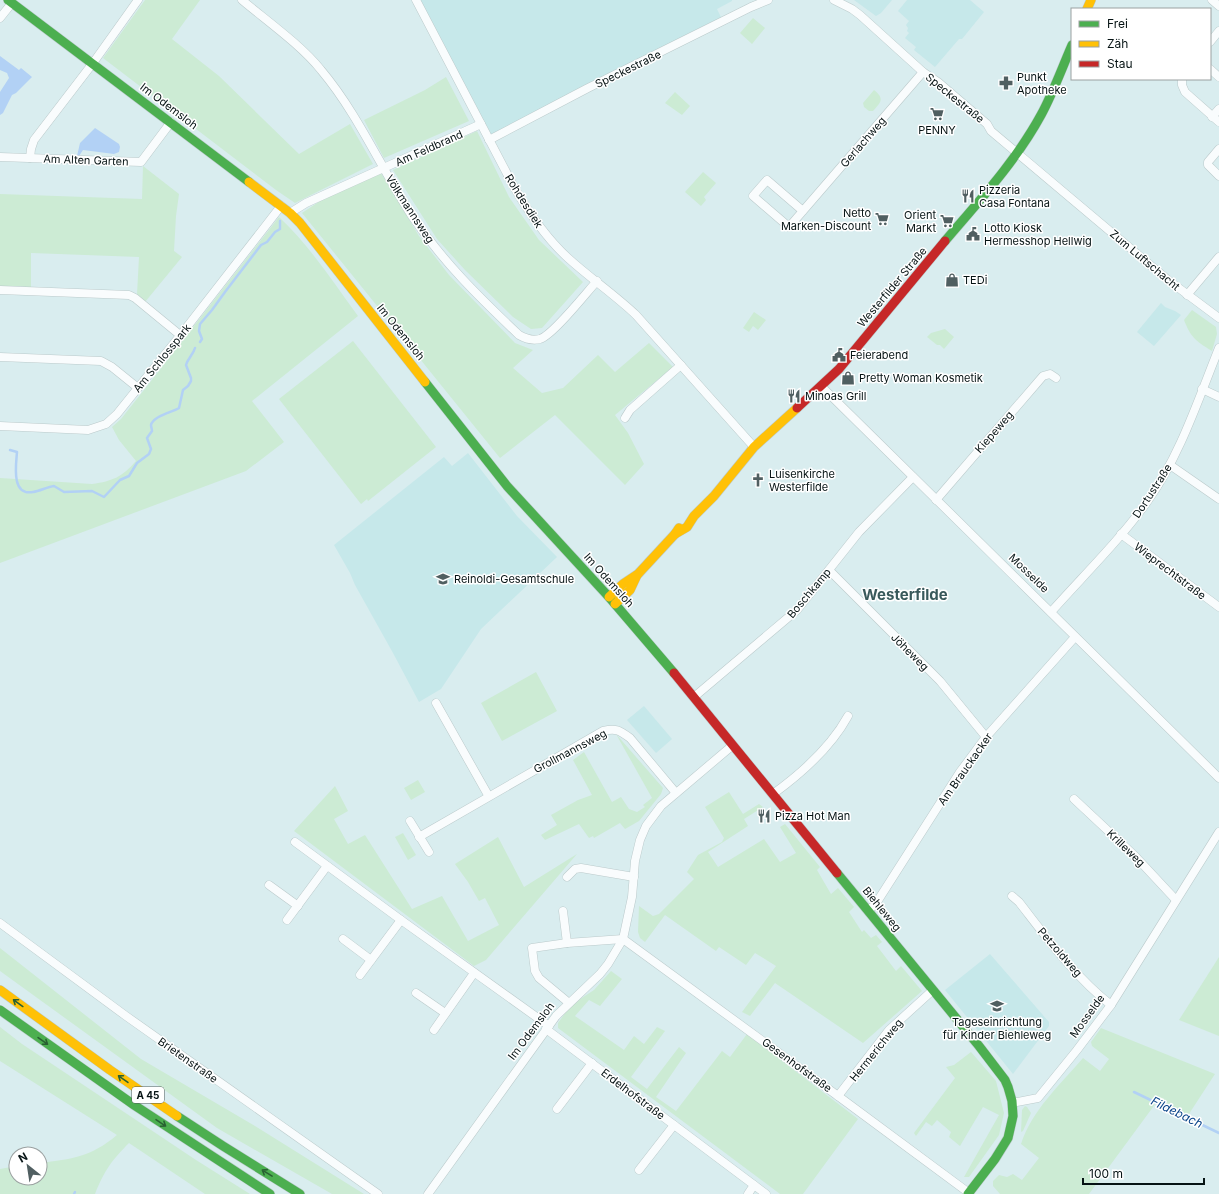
<svg xmlns="http://www.w3.org/2000/svg" width="1219" height="1194" viewBox="0 0 1219 1194" font-family="Inter,sans-serif">
	<rect width="100%" height="100%" fill="#d9edef"/>
	<g fill="#c6e8ea">
		<polygon points="416,0 732,0 732,1 717,9 723,21 489,140"/>
		<polygon points="854,0 892,0 881,13 876,16"/>
		<polygon points="907,0 970,0 984,12 962,39 959,39 935,67 914,50 916,47 905,38 909,33 907,31 908,28 906,25 909,21 898,11"/>
		<polygon points="1161,303 1165,307 1175,311 1181,315 1154,346 1137,332"/>
		<polygon points="468,453 517,516 557,557 481,629 441,689 419,702 393,653 355,585 350,573 334,545 444,457 452,466"/>
		<polygon points="644,706 672,739 656,753 627,720"/>
		<polygon points="990,954 1049,1022 1049,1026 1013,1074 945,990"/>
	</g>
	<g fill="#ccebd4">
		<polygon points="145,0 200,0 172,39 219,76 299,154 350,124 373,164 295,203 276,190 103,58"/>
		<polygon points="753,18 765,28 752,44 740,33"/>
		<polygon points="446,77 469,121 384,158 364,120 425,90"/>
		<path d="M874,90c11,9 7,12 -1,21h-4l-5,-4 -1,-4z"/>
		<polygon points="675,92 690,106 682,115 665,103"/>
		<polygon points="477,131 509,197 539,240 583,282 542,328 531,329 513,317 465,270 437,239 393,170"/>
		<polygon points="143,166 179,194 176,216 174,251 182,257 145,302 137,294 139,257 31,253 31,287 0,286 0,194 142,199"/>
		<polygon points="703,172 716,183 704,197 706,200 701,206 685,192"/>
		<polygon points="381,173 419,236 449,275 515,343 533,350 513,368 542,393 563,388 598,355 615,372 649,343 673,367 615,415 628,433 644,464 625,485 555,415 500,458 302,213 320,201"/>
		<path d="M279,217c31,29 54,65 79,99l-106,85 32,41 -38,29 -246,92v-85l92,6c21,-3 30,-7 44,-23l-17,-21 -7,-13 9,-8 30,-38z"/>
		<path d="M1192,310l24,17 1,7 -5,17c-16,-10 -21,-13 -28,-31z"/>
		<polygon points="754,312 766,320 758,330 753,326 749,332 743,328"/>
		<polygon points="945,329 954,337 944,349 940,345 937,345 927,337 931,333"/>
		<polygon points="353,341 436,447 368,501 367,499 361,504 279,399"/>
		<polygon points="536,672 557,711 502,741 481,703"/>
		<polygon points="616,734 663,788 661,794 639,821 625,829 620,823 594,838 593,836 589,838 579,824 545,840 541,835 557,825 551,815 578,800 592,795 573,760 584,752 612,802 621,797 629,809 637,812 645,807 643,805 652,798"/>
		<polygon points="418,780 425,792 411,800 404,788"/>
		<polygon points="335,786 348,811 334,819 348,844 365,835 412,909 442,896 468,941 499,925 485,898 479,901 468,882 455,864 498,837 524,887 577,854 486,960 474,966 294,831"/>
		<polygon points="729,792 743,814 759,804 763,807 744,819 748,826 708,852 718,867 764,839 780,862 796,853 780,827 785,824 820,867 817,870 831,894 838,888 854,907 849,912 862,932 864,930 871,938 876,935 882,942 877,946 896,971 901,966 922,991 863,1043 775,983 750,1016 742,1012 776,966 755,953 746,965 719,947 716,951 665,915 645,942 640,938 638,932 639,906 653,916 659,914 694,879 687,872 698,855 722,842 724,838 705,807"/>
		<polygon points="403,833 416,855 408,860 395,837"/>
		<polygon points="0,948 141,1059 255,1126 364,1194 332,1194 217,1128 0,971"/>
		<polygon points="1219,957 1219,1036 1179,1020"/>
		<polygon points="611,971 622,979 600,1006 589,1000 575,1016 624,1050 634,1036 644,1044 657,1027 665,1031 631,1077 647,1089 679,1047 686,1053 656,1097 676,1111 722,1051 730,1057 747,1034 858,1119 803,1194 780,1194 558,1028 558,1023 571,1005 594,990"/>
		<path d="M0,1027l22,17 174,116 54,34h-45l-76,-51c-17,17 -25,28 -34,51h-95v-25l16,-3v12h24v-15c32,-4 51,-6 77,-28l-117,-74z"/>
		<path d="M1101,1028l114,46 -28,43 -31,-14 -67,91h-89l-7,-8v-5l6,-6 8,2 6,-3 9,6 17,-22 -18,-14c11,-34 39,-59 62,-86l17,13 9,-12 -17,-13 -1,-4z"/>
		<polygon points="971,1052 996,1081 1004,1113 999,1135 969,1177 964,1177 999,1115 983,1107 960,1146 949,1137 951,1132 937,1120 932,1126 926,1122 916,1136 914,1133 955,1078 946,1067 954,1065"/>
		<polygon points="1025,1106 1027,1107 1031,1113 1023,1131 1021,1132 1022,1110"/>
	</g>
	<g fill="#b2d1f5">
		<polygon points="0,56 19,70 21,68 32,77 16,93 12,95 3,113 0,115 0,92 9,78 7,73 0,70"/>
		<polygon points="95,128 119,144 120,147 119,152 114,154 83,150 79,156 77,156 80,143"/>
	</g>
	<g fill="none" stroke-linecap="round" stroke-linejoin="round">
		<g stroke="#b2d1f5" stroke-width="2.5">
			<polyline points="200,342 202,339 199,331 200,324 212,310 225,292 261,245 267,242 275,232 280,229 280,221"/>
			<path d="M10,450l7,2c-1,13 -6,44 16,40 7,-1 14,-5 21,-6l10,6 28,-1 12,6 16,-17 9,-4 8,-13 12,-9 2,-5 -4,-11 5,-7c0,-2 -1,-4 -1,-6 2,-9 22,-13 28,-17l4,-18 5,-4 3,-5v-3l-5,-13c2,-7 7,-10 9,-17"/>
			<polyline points="1134,1092 1219,1133"/>
			<polyline points="74,1194 75,1192"/>
		</g>
		<g stroke="#bbcacb" stroke-width="9">
			<g id="street">
				<path d="M242,0c25,21 59,45 79,70 37,44 60,98 91,146 31,46 67,81 107,119 7,4 13,6 21,4 13,-4 46,-46 57,-58"/>
				<path d="M416,0l98,187c15,26 32,51 54,71 22,20 47,37 68,57l118,132"/>
				<polyline points="834,0 852,9 860,15 923,72 938,82 987,124 991,131 1168,280 1219,318"/>
				<polyline points="1212,0 1219,6"/>
				<polyline points="0,18 12,3"/>
				<polyline points="1210,42 1219,31"/>
				<polyline points="1210,69 1219,77"/>
				<polyline points="1182,79 1182,85 1185,92 1219,122"/>
				<polyline points="1212,117 1219,109"/>
				<polyline points="489,140 588,88 751,7 768,0"/>
				<polyline points="1219,149 1208,162 1208,165 1219,176"/>
				<polyline points="0,157 141,162 171,122"/>
				<polyline points="30,158 31,149 34,140 93,63 138,0"/>
				<polyline points="803,211 767,180 753,196 789,227 923,72"/>
				<polyline points="290,213 306,203 481,124"/>
				<polyline points="0,290 129,295 135,298 180,335"/>
				<polyline points="1187,295 1219,257"/>
				<polyline points="0,357 101,361 112,367 138,388"/>
				<polyline points="821,386 1219,778"/>
				<polyline points="1202,389 1219,397"/>
				<polyline points="625,418 630,410 681,365"/>
				<polyline points="0,426 88,430 106,424 117,414 183,332 281,206"/>
				<polyline points="1170,465 1219,499"/>
				<polyline points="936,500 1043,376 1050,374 1056,378"/>
				<polyline points="1121,534 1219,607"/>
				<polyline points="829,570 940,681 986,737"/>
				<path d="M1051,612c32,-36 68,-71 96,-110 33,-46 51,-102 72,-154"/>
				<polyline points="694,697 797,610 859,532 913,477"/>
				<polyline points="436,703 488,795"/>
				<path d="M773,794c29,-21 58,-47 75,-78"/>
				<polyline points="1074,799 1135,856 1176,900"/>
				<polyline points="410,821 429,852"/>
				<path d="M419,837l184,-106c13,-3 16,-1 27,7l46,55"/>
				<polyline points="295,842 401,920 549,1026"/>
				<polyline points="567,877 575,869 581,868 634,877"/>
				<polyline points="269,885 298,906"/>
				<path d="M1012,896l7,6c28,36 56,75 92,103"/>
				<polyline points="868,910 875,905 960,772 986,737 1075,637"/>
				<polyline points="563,911 567,943"/>
				<polyline points="287,920 327,866"/>
				<polyline points="0,923 126,1016 378,1194"/>
				<polyline points="343,939 371,960"/>
				<polyline points="360,975 401,920"/>
				<polyline points="416,993 445,1013"/>
				<polyline points="569,1003 539,978 535,971 532,948 567,943 623,939 838,1096 969,1193"/>
				<polyline points="546,1029 754,1185 748,1194"/>
				<polyline points="434,1030 474,973"/>
				<polyline points="838,1096 889,1030 933,990"/>
				<polyline points="1012,1103 1038,1098 1077,1050 1111,1005 1219,832"/>
				<polyline points="557,1109 592,1063"/>
				<polyline points="639,1170 674,1125"/>
				<polyline points="754,1185 766,1194"/>
				<polyline points="428,1194 556,1016 600,974 608,964 623,939 632,897 635,861 640,840 646,826 661,806 733,745"/>
			</g>
		</g>
		<g stroke="#bbcacb" stroke-width="10">
			<g id="fast">
				<polyline points="8,0 249,182"/>
				<path d="M945,241c34,-40 71,-80 96,-126 12,-22 21,-47 31,-70"/>
				<polyline points="425,382 507,486 609,597 674,673"/>
				<polyline points="837,873 979,1046 1005,1080 1008,1087 1012,1101 1013,1116 1008,1138 995,1159 968,1194"/>
				<polyline points="0,1010 134,1105 270,1194"/>
				<polyline points="177,1116 223,1146 300,1194"/>
			</g>
		</g>
		<g stroke="#bbcacb" stroke-width="10">
			<g id="slow">
				<polyline points="1087,9 1091,0"/>
				<polyline points="249,182 290,213 300,223 425,382"/>
				<polyline points="675,534 687,527 694,516 714,496 754,447 797,408"/>
				<polyline points="609,597 623,584 638,574 675,534 679,528"/>
				<polyline points="615,604 630,590 637,575"/>
				<polyline points="0,990 110,1070 177,1116"/>
			</g>
		</g>
		<g stroke="#bbcacb" stroke-width="10">
			<g id="jam">
				<polyline points="797,408 839,369 945,241"/>
				<polyline points="674,673 837,873"/>
			</g>
		</g>
		<use href="#street" stroke="#f9fcfd" stroke-width="8"/>
		<use href="#fast" stroke="#4caf50" stroke-width="9"/>
		<use href="#slow" stroke="#ffc107" stroke-width="9"/>
		<use href="#jam" stroke="#c62828" stroke-width="9"/>
	</g>
	<defs><path id="oneway-shaft" d="M-6 0H5M1.5-3L5.5 0L1.5 3" fill="none" stroke-width="1.6" stroke-linecap="round" stroke-linejoin="round"/></defs>
	<g stroke="#296132">
		<use href="#oneway-shaft" transform="translate(18 1003) rotate(-144)"/>
		<use href="#oneway-shaft" transform="translate(43 1041) rotate(35)"/>
		<use href="#oneway-shaft" transform="translate(123 1079) rotate(-145)"/>
		<use href="#oneway-shaft" transform="translate(161 1123) rotate(34)"/>
		<use href="#oneway-shaft" transform="translate(267 1173) rotate(-148)"/>
	</g>
	<defs>
		<g id="pharmacy-bare" transform="scale(1.08)"><path d="M-2-6h4v4h4v4h-4v4h-4v-4h-4v-4h4Z" fill="#505f61" stroke="#fff" stroke-width="2.5" paint-order="stroke"/></g>
		<g id="supermarket-bare" transform="scale(1.08)"><path d="M-6-5.5h2.5l.6 2H6L4.5 2H-2.5L-4.4-4H-6ZM-1.5 3.2a1.3 1.3 0 1 0 .1 0ZM3 3.2a1.3 1.3 0 1 0 .1 0Z" fill="#505f61" stroke="#fff" stroke-width="2.5" paint-order="stroke"/></g>
		<g id="restaurant-bare" transform="scale(1.08)"><path d="M-5-6h1v4h1v-4h1v4h1v-4h1v5L-1.5 .5V6h-2V.5L-5-1ZM5-6V6H3V1.5H1.5Q1.5-4 5-6Z" fill="#505f61" stroke="#fff" stroke-width="2.5" paint-order="stroke"/></g>
		<g id="civic-bare" transform="scale(1.08)"><path d="M-.6-6.5H3V-4.5H.6V-3L4-1V1h2V6H-6V1h2V-1L-.6-3ZM-1.2 2.5V6h2.4V2.5Z" fill="#505f61" stroke="#fff" stroke-width="2.5" paint-order="stroke"/></g>
		<g id="shop-bare" transform="scale(1.08)"><path d="M-5-2.5h2.3a2.7 3.5 0 0 1 5.4 0H5L5.5 6h-11ZM-1.5-2.5h3a1.5 2.3 0 0 0-3 0Z" fill="#505f61" stroke="#fff" stroke-width="2.5" paint-order="stroke"/></g>
		<g id="church-bare" transform="scale(1.08)"><path d="M-1.2-6h2.4v3.5h3.3v2.4h-3.3V6h-2.4V-.1h-3.3v-2.4h3.3Z" fill="#505f61" stroke="#fff" stroke-width="2.5" paint-order="stroke"/></g>
		<g id="school-bare" transform="scale(1.08)"><path d="M0-5L7-2L0 1L-7-2ZM-4 1L0 2.5L4 1V4Q0 6-4 4Z" fill="#505f61" stroke="#fff" stroke-width="2.5" paint-order="stroke"/></g>
	</defs>
	<g fill-rule="evenodd">
		<use href="#pharmacy-bare" x="1006" y="83"/>
		<use href="#supermarket-bare" x="937" y="114"/>
		<use href="#restaurant-bare" x="968" y="196"/>
		<use href="#supermarket-bare" x="882" y="219"/>
		<use href="#supermarket-bare" x="947" y="221"/>
		<use href="#civic-bare" x="973" y="234"/>
		<use href="#shop-bare" x="952" y="280"/>
		<use href="#civic-bare" x="839" y="355"/>
		<use href="#shop-bare" x="848" y="378"/>
		<use href="#restaurant-bare" x="794" y="396"/>
		<use href="#church-bare" x="758" y="480"/>
		<use href="#school-bare" x="443" y="579"/>
		<use href="#restaurant-bare" x="764" y="816"/>
		<use href="#school-bare" x="997" y="1006"/>
	</g>
	<g text-anchor="middle" dominant-baseline="central" stroke-width="3" stroke-linejoin="round" paint-order="stroke">
		<rect fill="#fff" stroke="#515a5a" stroke-width="1" x="132" y="1087" width="32" height="16" rx="3"/>
		<g font-size="10" font-weight="bold" fill="#061314">
			<text x="148" y="1095">A 45</text>
		</g>
		<g font-size="11" fill="#061314" stroke="#fff">
			<text transform="translate(628 69) rotate(-26)">Speckestraße</text>
			<text transform="translate(955 98) rotate(39)">Speckestraße</text>
			<text transform="translate(169 106) rotate(37)">Im Odemsloh</text>
			<text transform="translate(863 142) rotate(-49)">Gerlachweg</text>
			<text transform="translate(429 148) rotate(-24)">Am Feldbrand</text>
			<text transform="translate(86 160) rotate(2)">Am Alten Garten</text>
			<text transform="translate(524 201) rotate(58)">Rohdesdiek</text>
			<text transform="translate(410 209) rotate(57)">Völkmannsweg</text>
			<text transform="translate(1145 260) rotate(40)">Zum Luftschacht</text>
			<text transform="translate(892 287) rotate(-50)">Westerfilder Straße</text>
			<text transform="translate(401 332) rotate(51)">Im Odemsloh</text>
			<text transform="translate(162 358) rotate(-51)">Am Schlosspark</text>
			<text transform="translate(994 432) rotate(-49)">Kiepeweg</text>
			<text transform="translate(1152 491) rotate(-57)">Dortustraße</text>
			<text transform="translate(1170 571) rotate(37)">Wieprechtstraße</text>
			<text transform="translate(1029 573) rotate(44)">Mosselde</text>
			<text transform="translate(609 580) rotate(48)">Im Odemsloh</text>
			<text transform="translate(809 593) rotate(-50)">Boschkamp</text>
			<text transform="translate(910 652) rotate(45)">Jöheweg</text>
			<text transform="translate(570 751) rotate(-28)">Grollmannsweg</text>
			<text transform="translate(965 769) rotate(-55)">Am Brauckacker</text>
			<text transform="translate(1126 848) rotate(44)">Krilleweg</text>
			<text transform="translate(882 909) rotate(51)">Biehleweg</text>
			<text transform="translate(1060 952) rotate(49)">Petzoldweg</text>
			<text transform="translate(1087 1016) rotate(-54)">Mosselde</text>
			<text transform="translate(531 1031) rotate(-53)">Im Odemsloh</text>
			<text transform="translate(876 1050) rotate(-51)">Hermerichweg</text>
			<text transform="translate(188 1060) rotate(35)">Brietenstraße</text>
			<text transform="translate(797 1065) rotate(36)">Gesenhofstraße</text>
			<text transform="translate(633 1094) rotate(37)">Erdelhofstraße</text>
		</g>
		<g font-size="11" fill="#061314" stroke="#fff" text-anchor="start">
			<text x="1017" y="77">Punkt<tspan x="1017" dy="13">Apotheke</tspan></text>
			<text x="937" y="130" text-anchor="middle">PENNY</text>
			<text x="979" y="190">Pizzeria<tspan x="979" dy="13">Casa Fontana</tspan></text>
			<text x="871" y="213" text-anchor="end">Netto<tspan x="871" dy="13">Marken-Discount</tspan></text>
			<text x="936" y="215" text-anchor="end">Orient<tspan x="936" dy="13">Markt</tspan></text>
			<text x="984" y="228">Lotto Kiosk<tspan x="984" dy="13">Hermesshop Hellwig</tspan></text>
			<text x="963" y="280">TEDi</text>
			<text x="850" y="355">Feierabend</text>
			<text x="859" y="378">Pretty Woman Kosmetik</text>
			<text x="805" y="396">Minoas Grill</text>
			<text x="769" y="474">Luisenkirche<tspan x="769" dy="13">Westerfilde</tspan></text>
			<text x="454" y="579">Reinoldi-Gesamtschule</text>
			<text x="775" y="816">Pizza Hot Man</text>
			<text x="997" y="1022" text-anchor="middle">Tageseinrichtung<tspan x="997" dy="13">für Kinder Biehleweg</tspan></text>
		</g>
		<g font-size="12" font-style="italic" fill="#084389" stroke="#fff">
			<text transform="translate(1177 1112) rotate(26)">Fildebach</text>
		</g>
		<g font-size="15" font-weight="bold" fill="#39595b" stroke="#fff">
			<text x="905" y="594">Westerfilde</text>
		</g>
	</g>
	<rect x="1071" y="8" width="140" height="72" fill="#ffffff" stroke="#9ba1a1"/>
	<rect x="1079" y="21" width="20" height="6" fill="#4caf50" stroke="#9ba1a1"/>
	<text x="1107" y="28" font-size="12" fill="#061314">Frei</text>
	<rect x="1079" y="41" width="20" height="6" fill="#ffc107" stroke="#9ba1a1"/>
	<text x="1107" y="48" font-size="12" fill="#061314">Zäh</text>
	<rect x="1079" y="61" width="20" height="6" fill="#c62828" stroke="#9ba1a1"/>
	<text x="1107" y="68" font-size="12" fill="#061314">Stau</text>
	<g transform="translate(28 1166) rotate(330)"><circle r="19" fill="#ffffff" stroke="#9ba1a1"/>
	<path d="M0-3L7 15L0 10L-7 15Z" fill="#505f61"/>
	<text y="-6" font-size="11" font-weight="bold" text-anchor="middle" fill="#061314">N</text>
	</g>
	<path d="M1083 1178v6h121v-6" fill="none" stroke="#061314" stroke-width="2"/>
	<text x="1089" y="1178" font-size="12" fill="#061314" stroke="#ffffff" stroke-width="3" paint-order="stroke">100 m</text>
</svg>
